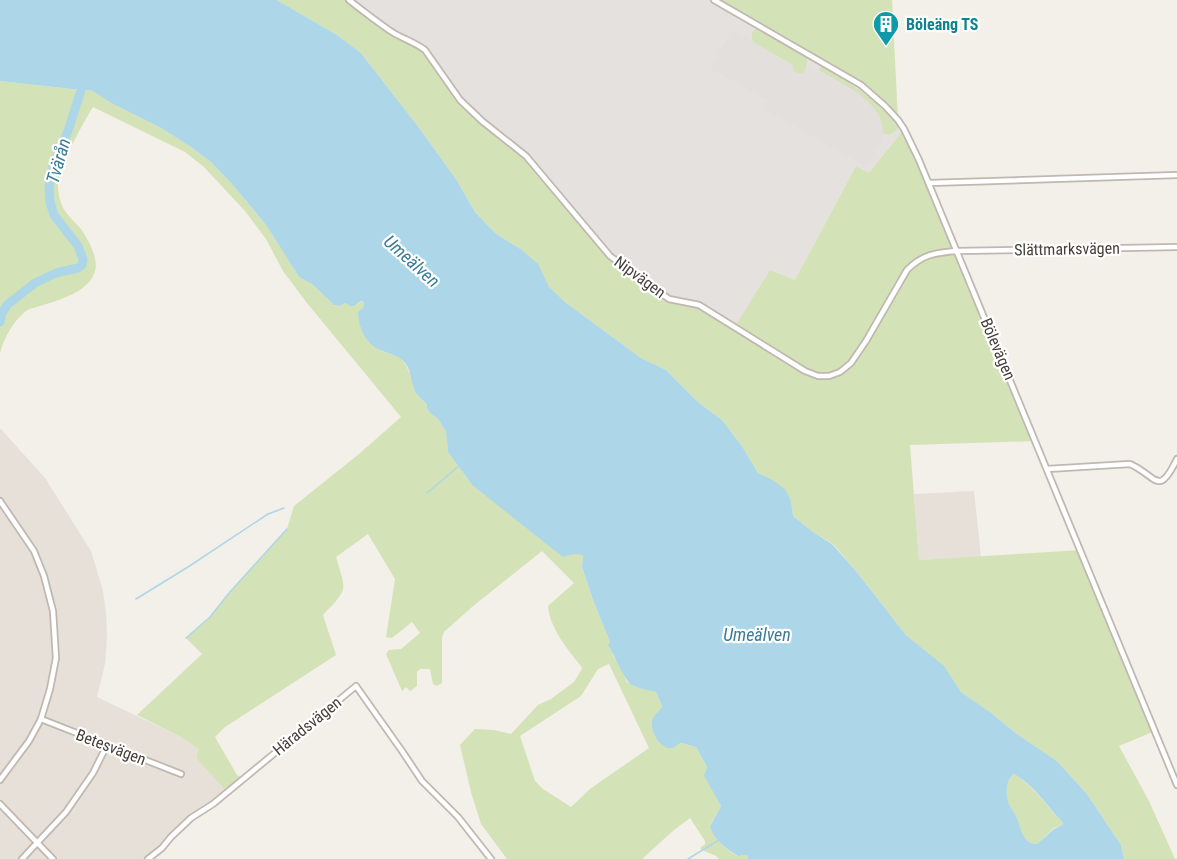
<svg xmlns="http://www.w3.org/2000/svg" width="1177" height="859" viewBox="0 0 1177 859" font-family="'Roboto Condensed',sans-serif">
	<rect width="100%" height="100%" fill="#f3efe9"/>
	<g fill="#e6e0d8">
		<polygon points="0,428 45,478 91,551 103,591 106,612 107,636 105,664 97,697 181,737 200,749 196,758 227,792 197,814 148,859 0,859"/>
		<polygon points="974,491 981,557 919,560 914,494"/>
	</g>
	<polygon fill="#e5e1de" points="349,0 714,0 861,85 885,106 904,129 869,173 856,166 795,280 770,270 735,328 669,299 610,256 482,121 394,33"/>
	<g fill="#d4e2b7" fill-rule="evenodd">
		<polygon points="277,0 349,0 372,18 418,45 460,100 526,156 610,256 669,299 699,305 734,328 770,270 795,280 856,166 869,173 904,129 1036,441 910,445 919,560 1081,550 1155,731 1119,746 1149,801 1175,859 1124,859 1121,845 1087,794 1057,761 1017,734 990,712 961,692 943,666 906,635 856,571 833,544 813,532 793,516 791,501 771,479 758,473 742,446 722,420 698,402 666,370 641,358 565,302 549,288 537,264 522,250 495,233 475,212 456,179 420,129 361,53 337,35"/>
		<polygon points="714,0 892,0 898,120 861,85"/>
		<path d="M757,28l50,30c0,10 -2,23 -15,11l1,-4 -39,-22 -2,-5v-5z"/>
		<path d="M822,67l5,2c29,18 49,31 71,57l-1,4 -8,5 -6,-2c0,-5 -1,-10 -3,-14 -9,-23 -41,-37 -60,-48l-1,-3z"/>
		<path d="M0,81l80,9h10l7,3 14,10 50,25 30,19 20,15 21,22 34,41 33,52 14,8 21,20 2,1 9,-3 5,3h4l8,-5 2,1 -1,6 18,43 19,6 6,8 13,32 8,8v3l2,4 9,7 8,13 2,20 24,33 27,21 74,48h8l2,2 -1,11 11,33 17,42 3,14 7,10 7,16 9,5 20,5 6,14 -3,6 -1,28c11,8 11,9 23,3l15,4 11,20 -2,10 16,29 -11,19c5,14 15,24 27,31l10,-1 1,4h-29l-3,-3 -14,-6 -2,-2 5,-4v-3l-15,-23 -16,12 -32,29h-135l-26,-35 -10,-32 -11,-47 15,-16 19,1 17,4 27,-29 13,-6 23,-17 8,-13 -1,-3c-14,-17 -31,-38 -33,-60l26,-23 -32,-32 -70,56 -28,25 -2,5v46l-5,3 -4,-2 -3,-15h-10l-3,3v14l-7,5 -4,-4 -4,4 -16,-37 3,-4 12,-1 19,-16 -8,-11 -20,16 -6,-1 9,-58 -27,-45 -32,23c10,34 13,31 -13,58l13,40 -111,72 -10,10 22,38 4,2 5,-1 -19,16 -31,-34 3,-9 -18,-12 -44,-22 65,-61 -16,-16 24,-21 19,-24 58,-64 7,-23 65,-52 42,-37 -94,-114 -24,-32 -17,-32 -21,-28 -41,-44 -19,-15 -92,-45c-10,16 -35,61 -35,79 0,8 2,15 5,22 5,8 12,14 18,21 7,10 18,30 14,42 -5,20 -35,29 -52,34 -5,2 -13,3 -17,6 -13,10 -22,27 -26,42zM609,664l40,84 -59,41 -19,18 -28,-18 -8,-8 -15,-45 61,-40 17,-27z"/>
		<path d="M1014,774c20,12 33,33 49,49l-1,2 -8,3 -17,16c-15,0 -17,-17 -21,-28 -2,-4 -6,-8 -7,-12 -5,-10 -3,-23 5,-30z"/>
	</g>
	<polygon fill="#e2dfdd" points="732,30 793,65 793,69 796,73 800,74 804,73 809,65 858,93 875,109 880,117 883,133 881,142 867,167 763,108 767,100 710,68"/>
	<path fill="#add7e8" fill-rule="evenodd" d="M0,0h277l60,35 24,18 59,76 36,50 19,33 20,21 27,17 16,14 11,23 16,15 76,56 25,12 32,32 24,18 20,26 16,27 13,6 14,10 6,12 2,15 20,16 19,12 24,27 50,64 38,31 17,26 29,20 27,22 40,27 30,33 34,51 3,14h-376l-1,-4 -9,1c-12,-7 -25,-17 -28,-30l11,-20 -17,-30 3,-9 -11,-20 -15,-4c-3,1 -5,4 -9,5 -11,2 -24,-18 -19,-30 2,-4 7,-7 9,-12l-6,-14c-8,-2 -17,-3 -24,-7 -7,-3 -19,-33 -24,-40l2,-3 -17,-42 -11,-33 1,-11c-6,-4 -13,-1 -20,1l-91,-72 -24,-33 -2,-20 -8,-13 -9,-7 -2,-4v-3c-4,-5 -9,-8 -12,-14 -4,-9 -4,-19 -9,-27 -6,-8 -13,-9 -21,-12 -18,-6 -26,-21 -27,-40l5,-4 1,-6 -3,-1 -7,5h-4l-5,-3 -6,3 -5,-1 -21,-20 -14,-8 -33,-52 -34,-41 -21,-22 -20,-15 -30,-19 -50,-25 -15,-10 -6,-3h-10l-80,-9zM1014,774c20,11 34,33 49,49l-1,2 -8,4 -17,15c-16,0 -16,-19 -22,-30 -1,-3 -4,-5 -5,-8 -5,-10 -5,-25 4,-32z"/>
	<g fill="none" stroke-linecap="round" stroke-linejoin="round">
		<g stroke="#add7e8" stroke-width="1.5">
			<polyline points="427,493 459,466"/>
			<polyline points="136,599 188,567 268,514 284,508"/>
			<polyline points="186,638 210,617 229,593 287,529"/>
			<polyline points="688,859 719,840"/>
		</g>
		<polyline stroke="#add7e8" stroke-width="9" points="0,322 2,313 8,304 35,283 56,273 78,268 82,265 83,259 78,246 54,215 50,202 49,186 53,167 68,131 84,81"/>
		<g stroke="#c0b8b0" stroke-width="8">
			<g id="street">
				<path d="M349,0c14,11 28,22 43,32 11,7 23,10 33,18l35,50 22,21 44,35 84,100 59,43 30,6 106,66 13,5h11l11,-4 11,-9 15,-22 41,-71c16,-16 28,-17 49,-19l221,-4"/>
				<polyline points="714,0 861,85 885,106 898,120 904,129 919,160 1177,785"/>
				<polyline points="929,183 1177,175"/>
				<path d="M1047,469l83,-5c27,12 28,34 47,-5"/>
				<polyline points="0,501 34,551 44,576 53,611 56,658 50,689 41,719 29,741 0,780"/>
				<polyline points="41,719 181,774"/>
				<polyline points="0,804 53,859"/>
				<polyline points="22,859 66,812 93,773 107,745"/>
				<polyline points="148,859 162,848 171,837 191,818 213,804 356,686 402,751 422,781 458,817 491,859"/>
			</g>
		</g>
		<use href="#street" stroke="#fff" stroke-width="4.5"/>
	</g>
	<defs>
		<g id="building-pin" transform="scale(1.35)"><path d="M0 17L-7.5 6A9.5 9.5 0 1 1 7.5 6Z" fill="#0f9aa8" stroke="#fff"/><path d="M-4-6H4V6H1V3H-1V6H-4ZM-2.5-4.3h1.7v1.8h-1.7ZM.8-4.3h1.7v1.8H.8ZM-2.5-1h1.7V.8h-1.7ZM.8-1h1.7V.8H.8Z" fill="#fff"/></g>
	</defs>
	<g fill-rule="evenodd">
		<use href="#building-pin" x="886" y="24"/>
	</g>
	<g text-anchor="middle" dominant-baseline="central" stroke-width="4.5" stroke-linejoin="round" paint-order="stroke">
		<g font-size="16" font-weight="bold" fill="#0d838f" stroke="#fff" text-anchor="start">
			<text x="906" y="24">Böleäng TS</text>
		</g>
		<g font-size="16" fill="#463f39" stroke="#fff">
			<text transform="translate(1067 249) rotate(-1)">Slättmarksvägen</text>
			<text transform="translate(640 277) rotate(36)">Nipvägen</text>
			<text transform="translate(998 349) rotate(67)">Bölevägen</text>
			<text transform="translate(307 726) rotate(-39)">Häradsvägen</text>
			<text transform="translate(111 747) rotate(21)">Betesvägen</text>
		</g>
		<g font-size="18" font-style="italic" fill="#3a7b96" stroke="#fff">
			<text transform="translate(58 161) rotate(-74)">Tvärån</text>
			<text transform="translate(412 261) rotate(42)">Umeälven</text>
			<text x="757" y="634">Umeälven</text>
		</g>
	</g>
</svg>
